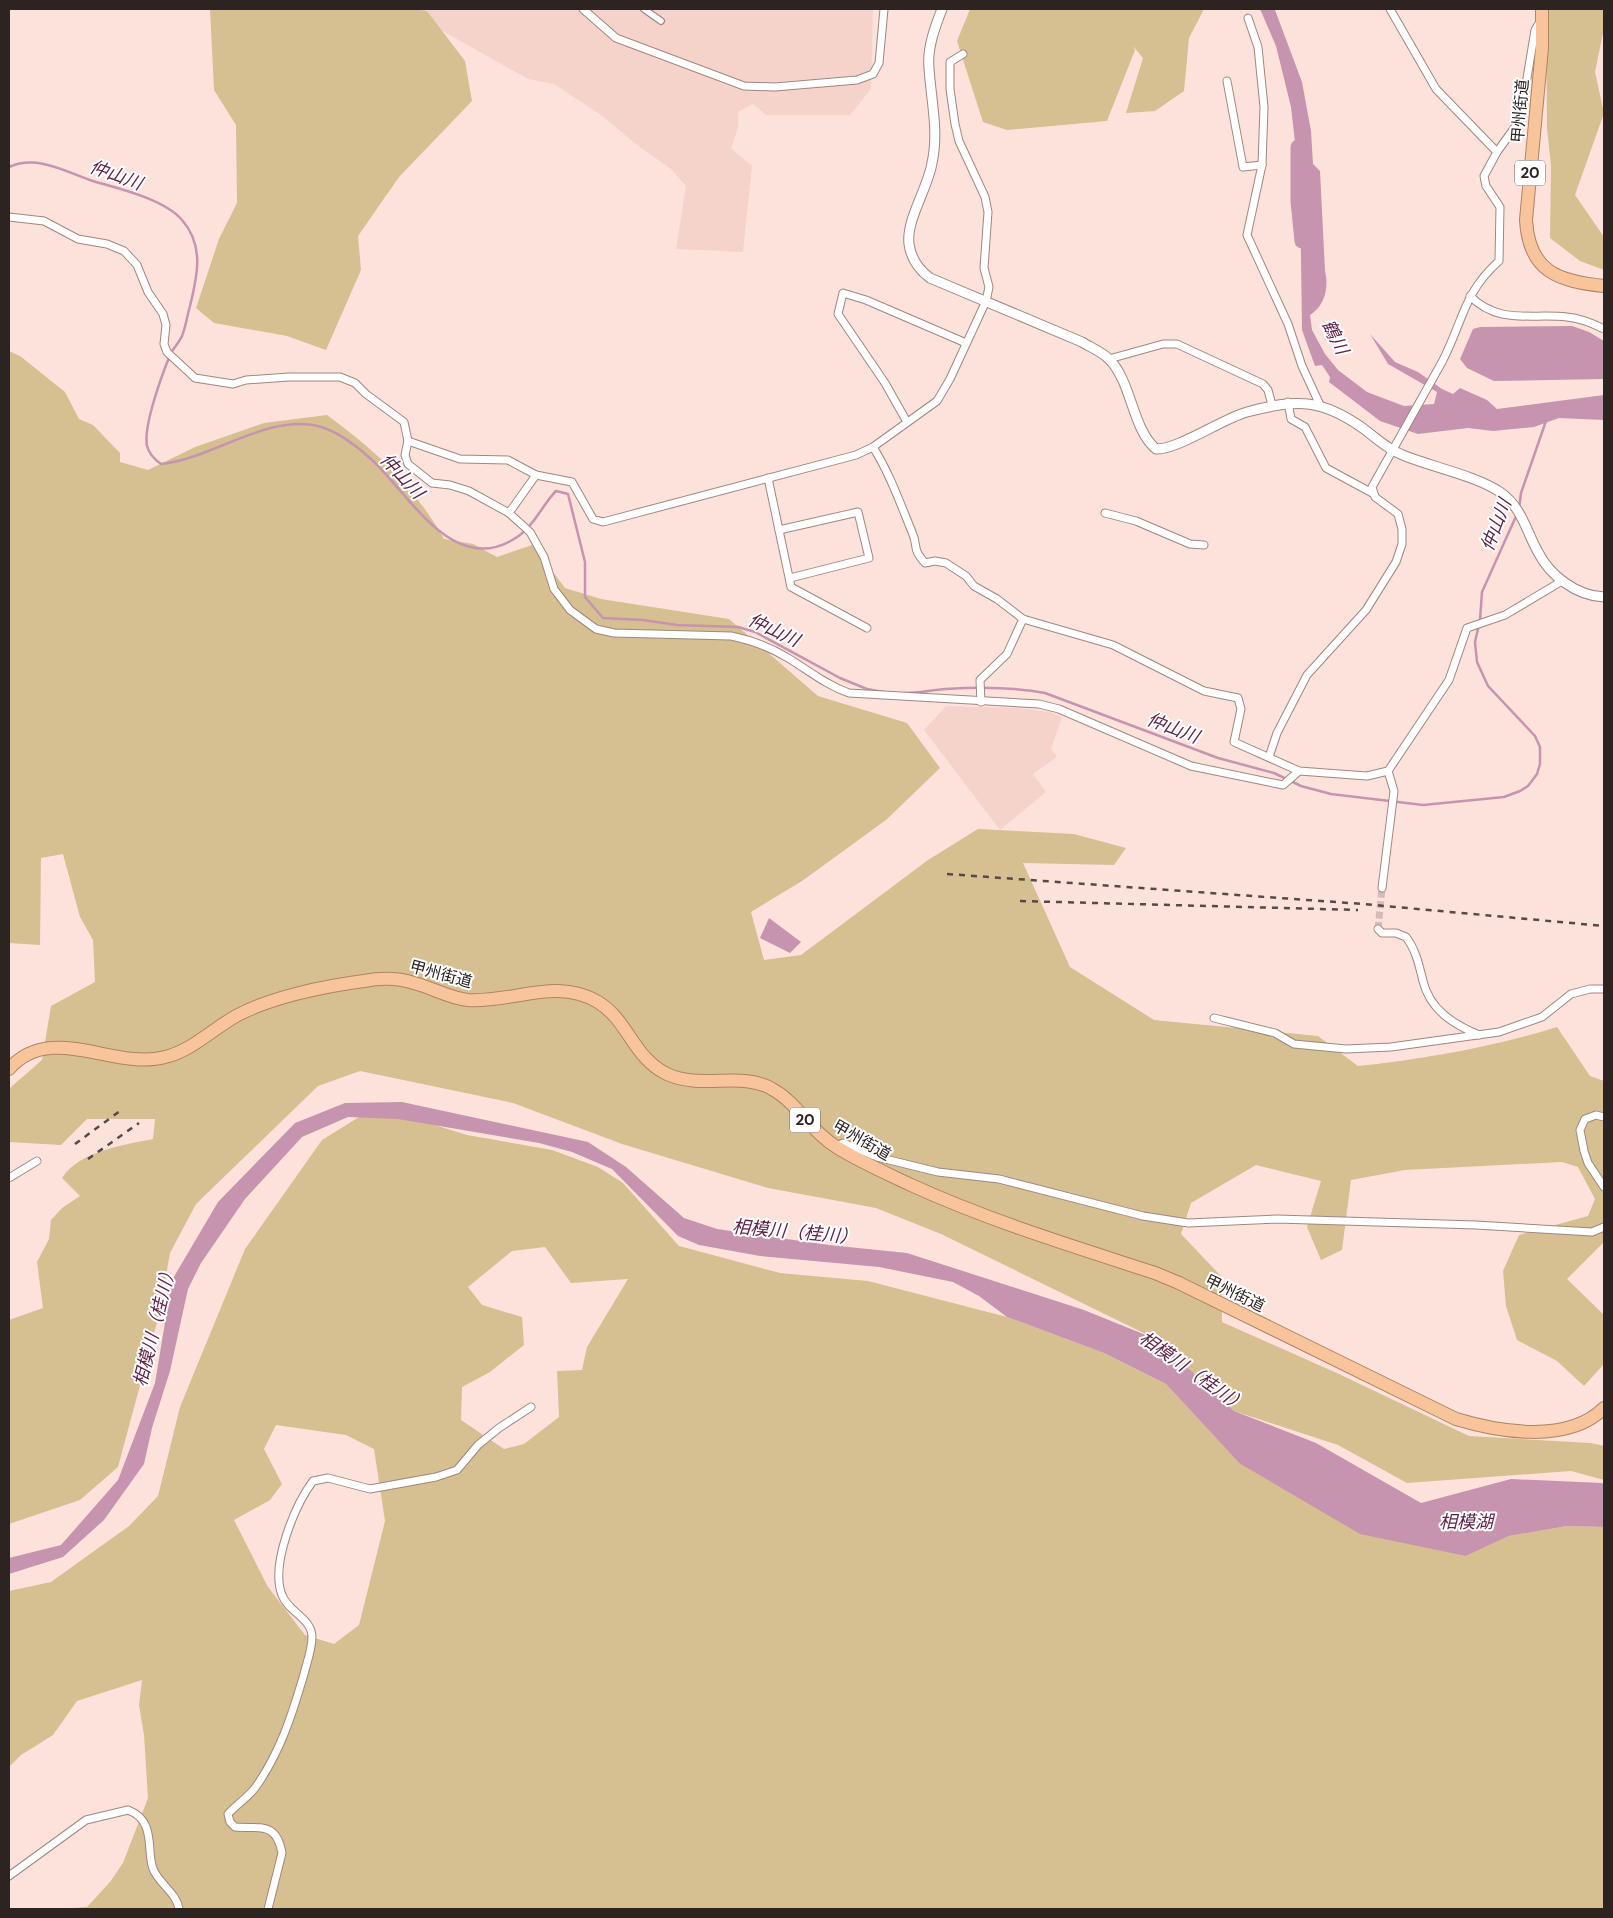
<svg xmlns="http://www.w3.org/2000/svg" width="1613" height="1918" viewBox="0 0 1613 1918" font-family="'DM Sans','Noto Sans JP',sans-serif">
	<rect width="100%" height="100%" fill="#fde2dc"/>
	<g fill="#f6d3ca">
		<polygon points="347,9 873,9 871,89 850,115 766,115 753,104 738,112 738,128 731,148 752,166 743,252 676,249 686,186 671,169 637,145 601,115 554,84 528,79 423,20"/>
		<polygon points="946,706 1018,708 1050,712 1062,717 1051,749 1057,757 1033,774 1046,792 1000,830 924,730"/>
	</g>
	<g fill="#d6bf91" fill-rule="evenodd">
		<polygon points="210,9 411,9 427,11 465,61 472,101 399,177 358,236 361,270 326,350 287,336 214,323 196,308 219,239 237,203 236,125 214,90"/>
		<polygon points="970,9 1204,9 1189,38 1184,91 1155,111 1126,113 1143,58 1133,46 1135,50 1107,121 1007,130 983,122 957,41"/>
		<polygon points="1546,9 1604,9 1604,28 1595,72 1604,113 1575,195 1604,237 1604,270 1580,261 1550,238 1551,166 1547,128"/>
		<path d="M9,351l11,5 45,36 14,27 14,6 27,28v9l28,8 47,-23 69,-24 63,-8c48,35 87,71 117,124l29,5 24,13 35,-12 33,43 36,11 128,20 89,77 89,27 33,45 -54,52 -84,61 -51,31 13,48 37,-5 127,-95 50,-31 96,5 52,14 -12,17 -91,-2 47,104 84,53 164,16 40,30c66,-7 135,-19 199,-39l33,49 14,5v161l-37,37 37,36v49l-20,22 -27,-25 -40,-21 -11,-34 -3,-35 16,-36 69,-19 7,-17 -17,-32 -16,-5 -157,8 -54,10 -9,70 -21,10 -14,-33 14,-46 -65,-16 -65,38 -10,31 40,42 1,46 117,52 130,62 122,7 13,3v34l-33,-9 -164,12 -69,-38 -104,-34 -76,-71 -217,-106 -65,-26 -108,-20 -146,-44 -109,-41 -153,-32 -42,15 -122,118 -26,49 -11,62 -41,152 -38,33 -71,24v-204l34,-12 -6,-46 12,-23 2,-19 11,-12 18,-12 -18,-18c17,-27 62,-33 91,-39l2,-20h-68l-26,26 -52,-3v-51l2,-4 31,-27 9,-54 44,-24 -2,-42 -13,-23 -17,-63 -22,4 -1,87 -31,-2z"/>
		<path d="M399,1114l68,21 85,15 46,17 25,16 56,63 101,27 88,8 139,36 97,36 62,31 73,79 227,93 43,-20 58,-10 37,1v382h-1550l33,-2 23,-25 13,-19 25,-65 -4,-63 -5,-30 3,-25 -65,21 -24,34 -32,20 -12,12v-176l42,-9 78,-56 29,-30 22,-89 65,-158 77,-109 37,-23zM545,1247l26,36 57,-4 -41,68 -5,23 -25,1 2,46 -35,27 -20,5 -43,-29 1,-33 28,-15 34,-27 -2,-28 -40,-12 -14,-18 44,-36zM276,1425l70,10 28,14 11,72 -26,104 -25,19 -29,-9 -37,-48 -34,-67 36,-20 12,-16 -18,-35z"/>
	</g>
	<g fill="#c694ae">
		<path d="M1260,9l15,1 27,72 9,49 2,33 7,7 5,100c4,16 0,35 -15,44l2,15 13,24 13,16 29,22 37,14 30,-2 3,-12 -49,-28 -18,-30 25,28 23,10 24,17 11,5 7,-6 27,12 10,9 107,-14v25l-45,-2 -25,9 -41,4 -25,-3 -50,6 -38,-13 -51,-39 1,-5 -8,-12 -7,1 -13,-36 -2,-144 -9,-79 -15,-61z"/>
		<polygon points="1572,326 1589,332 1604,341 1604,379 1494,381 1467,368 1460,359 1473,329 1480,327"/>
		<polygon points="769,918 801,942 790,953 760,938"/>
		<polygon points="402,1102 588,1142 626,1167 684,1218 717,1229 829,1245 907,1253 1084,1310 1158,1340 1234,1411 1316,1443 1421,1503 1511,1479 1602,1483 1604,1484 1604,1527 1567,1526 1509,1536 1466,1556 1360,1534 1239,1463 1166,1384 1104,1353 1007,1317 979,1296 953,1282 879,1267 760,1256 699,1245 678,1236 612,1169 572,1152 539,1143 398,1119 348,1117 302,1137 245,1199 201,1263 188,1289 170,1371 152,1428 144,1464 104,1520 63,1557 9,1574 9,1558 61,1545 118,1480 155,1383 172,1280 218,1202 295,1123 345,1103"/>
	</g>
	<g fill="none" stroke-linecap="round" stroke-linejoin="round">
		<g stroke="#c694ae" stroke-width="2.5">
			<path d="M9,167c30,-13 58,6 87,15 25,7 69,18 86,38 23,26 15,57 8,86 -3,10 -4,20 -8,30 -3,7 -9,12 -12,19 -8,20 -27,71 -23,91 2,8 7,13 14,18 51,-5 105,-50 157,-38 19,5 40,21 54,34 39,36 84,122 148,75 15,-11 23,-31 36,-44l12,3 17,68v35l18,21 40,2 34,5 61,2 17,5 85,46 27,11 16,3"/>
			<polyline points="1519,509 1521,493 1546,421"/>
			<path d="M903,693c15,0 28,-3 43,-4 32,-2 67,-2 99,4l173,65 56,15 27,13 30,8 92,11 81,-8 16,-6 8,-5 9,-12 3,-10v-17l-5,-11 -47,-50 -11,-24 -2,-20 5,-22 2,-28 35,-78"/>
		</g>
		<polyline stroke="#c694ae" stroke-width="15" points="1298,147 1298,201 1302,241"/>
		<polyline stroke="#d3bcb7" stroke-width="7" stroke-dasharray="7 3.5" stroke-linecap="butt" points="1378,929 1382,888"/>
		<g stroke="#9f8781" stroke-width="8">
			<polyline id="pedestrian" points="644,9 661,21"/>
		</g>
		<g stroke="#9f8781" stroke-width="9">
			<g id="minor">
				<polyline points="583,9 616,38 744,86 775,87 857,80 873,74 879,63 884,9"/>
				<polyline points="1390,9 1436,89 1497,152"/>
				<polyline points="1248,18 1258,47 1264,107 1262,165 1247,235 1288,324 1302,366 1320,405"/>
				<polyline points="1227,81 1243,167 1262,165"/>
				<path d="M9,217l35,4 34,18 29,5 17,7 13,14 11,27 15,22 3,11 -2,19 3,8 28,26 38,6 13,-4 43,-3h51l15,6 11,11 38,28 4,19 -3,14 3,9 24,19 18,2 19,6 40,22 21,19 14,25 10,32 16,21 26,19 18,4 117,3c20,4 39,11 57,22 20,12 38,27 61,35l190,11 20,5 132,57 92,19 16,-14"/>
				<path d="M1470,296c29,29 61,17 97,21 13,1 25,6 37,12"/>
				<polyline points="1109,359 1163,344 1177,344 1263,384 1268,390 1272,405"/>
				<polyline points="1288,402 1291,419 1305,427 1326,468 1374,494"/>
				<polyline points="907,422 885,383 838,314 843,293 866,300 966,343"/>
				<polyline points="408,441 460,459 508,460 536,475 572,482 593,519 603,522 856,455 873,447 937,401 950,379 986,301 989,287 984,268 988,212 985,197 959,141 955,124 950,89 950,62 963,54"/>
				<path d="M873,447c17,27 27,56 39,85 7,16 -1,15 13,31l10,-2 11,2 20,13 8,10 23,13 26,20 90,26 91,46 34,7 3,11 -7,33 65,29 68,5 21,-5 61,-91 18,-52 38,-13 57,-34"/>
				<polyline points="768,478 791,587 867,628"/>
				<polyline points="509,513 536,475"/>
				<polyline points="1105,513 1136,521 1190,544 1204,545"/>
				<polyline points="779,530 858,512 869,558 790,578"/>
				<polyline points="981,702 980,680 1007,654 1023,619"/>
				<path d="M1269,757l8,-24 30,-58 59,-65 30,-48 6,-18v-15l-4,-15 -23,-17 -3,-10 70,-125c21,-40 21,-69 57,-101l1,-54 -14,-21 -2,-10 13,-24 23,-32 15,-90 6,-10"/>
				<polyline points="1382,888 1394,791 1388,771"/>
				<path d="M1378,929l4,4h14l10,4c10,13 13,28 17,44 7,29 30,43 56,54"/>
				<polyline points="1214,1018 1275,1033 1294,1044 1346,1049 1391,1047 1499,1032 1542,1017 1571,994 1590,989 1604,989"/>
				<polyline points="1604,1117 1596,1115 1585,1119 1580,1130 1584,1151 1588,1163 1604,1187"/>
				<polyline points="836,1147 843,1143 877,1157 938,1172 999,1179 1143,1216 1188,1223 1277,1219 1476,1225 1592,1232 1604,1227"/>
				<polyline points="9,1178 37,1161"/>
				<path d="M9,1876l77,-56 42,-10c30,11 17,44 26,61 7,14 23,23 25,38"/>
				<path d="M268,1909l14,-56c-6,-32 -22,-24 -47,-26l-5,-5 -2,-8c8,-9 19,-16 27,-26 25,-35 37,-73 49,-114 3,-12 8,-25 8,-37 0,-19 -24,-25 -30,-42 -12,-30 13,-90 31,-114l15,-3 42,11 66,-12 21,-7 21,-25 21,-17 32,-21"/>
			</g>
		</g>
		<g stroke="#9f8781" stroke-width="11">
			<path id="tertiary" d="M942,9c-7,18 -15,39 -13,59 2,32 10,63 3,95 -4,25 -26,57 -23,81 2,15 9,25 21,34l152,64c8,5 20,10 27,17 23,23 23,70 47,90 21,1 66,-30 91,-37 49,-13 74,-14 117,17 13,10 25,21 41,27 28,11 71,20 95,36 22,15 26,39 38,60 12,24 39,44 66,45"/>
		</g>
		<g stroke="#b08361" stroke-width="14">
			<g id="trunk">
				<path d="M1542,9v39l-16,172c3,52 32,61 78,66"/>
				<path d="M9,1069c42,-48 105,2 156,-12 26,-6 48,-28 71,-41 35,-19 89,-30 128,-35 16,-3 34,-3 50,2 19,5 35,15 54,17 45,3 88,-23 130,2 30,18 36,57 69,72 34,16 75,-3 105,15 26,14 40,44 66,59 23,14 48,25 73,37 79,36 161,61 244,88l24,10 277,136c43,13 112,25 148,-11"/>
			</g>
		</g>
		<use href="#pedestrian" stroke="#fff" stroke-width="5.5"/>
		<use href="#minor" stroke="#fff" stroke-width="7"/>
		<use href="#tertiary" stroke="#fff" stroke-width="9"/>
		<use href="#trunk" stroke="#f8c49c" stroke-width="12"/>
		<g stroke="#574946" stroke-width="2.5" stroke-dasharray="6 6" stroke-linecap="butt">
			<polyline points="947,874 1363,904 1604,926"/>
			<polyline points="1020,901 1358,910"/>
			<polyline points="75,1144 120,1111"/>
			<polyline points="88,1159 139,1123"/>
		</g>
	</g>
	<g text-anchor="middle" dominant-baseline="central" stroke-width="4" stroke-linejoin="round" paint-order="stroke">
		<g fill="#fff" stroke="#6c6564" stroke-width="1">
			<rect x="1515" y="160.5" width="30" height="25" rx="4"/>
			<rect x="790" y="1107.5" width="30" height="25" rx="4"/>
		</g>
		<g font-size="15" font-weight="bold" fill="#2d2321">
			<text x="1530" y="173">20</text>
			<text x="805" y="1120">20</text>
		</g>
		<g font-size="16" fill="#2d2321" stroke="#fff">
			<text transform="translate(1520 111) rotate(-85)">甲州街道</text>
			<text transform="translate(441 974) rotate(15)">甲州街道</text>
			<text transform="translate(862 1140) rotate(30)">甲州街道</text>
			<text transform="translate(1235 1293) rotate(26)">甲州街道</text>
		</g>
		<g font-size="18" font-style="italic" fill="#602348" stroke="#fff">
			<text transform="translate(116 175) rotate(20)">仲山川</text>
			<text transform="translate(1335 337) rotate(63)">鶴川</text>
			<text transform="translate(402 476) rotate(47)">仲山川</text>
			<text transform="translate(1496 525) rotate(-69)">仲山川</text>
			<text transform="translate(774 630) rotate(25)">仲山川</text>
			<text transform="translate(1173 728) rotate(21)">仲山川</text>
			<text transform="translate(795 1232) rotate(5)">相模川（桂川）</text>
			<text transform="translate(155 1325) rotate(-76)">相模川（桂川）</text>
			<text transform="translate(1193 1372) rotate(35)">相模川（桂川）</text>
			<text x="1466" y="1522">相模湖</text>
		</g>
	</g>
	<rect width="1613" height="1918" fill="none" stroke="#2d2321" stroke-width="20"/>
</svg>
